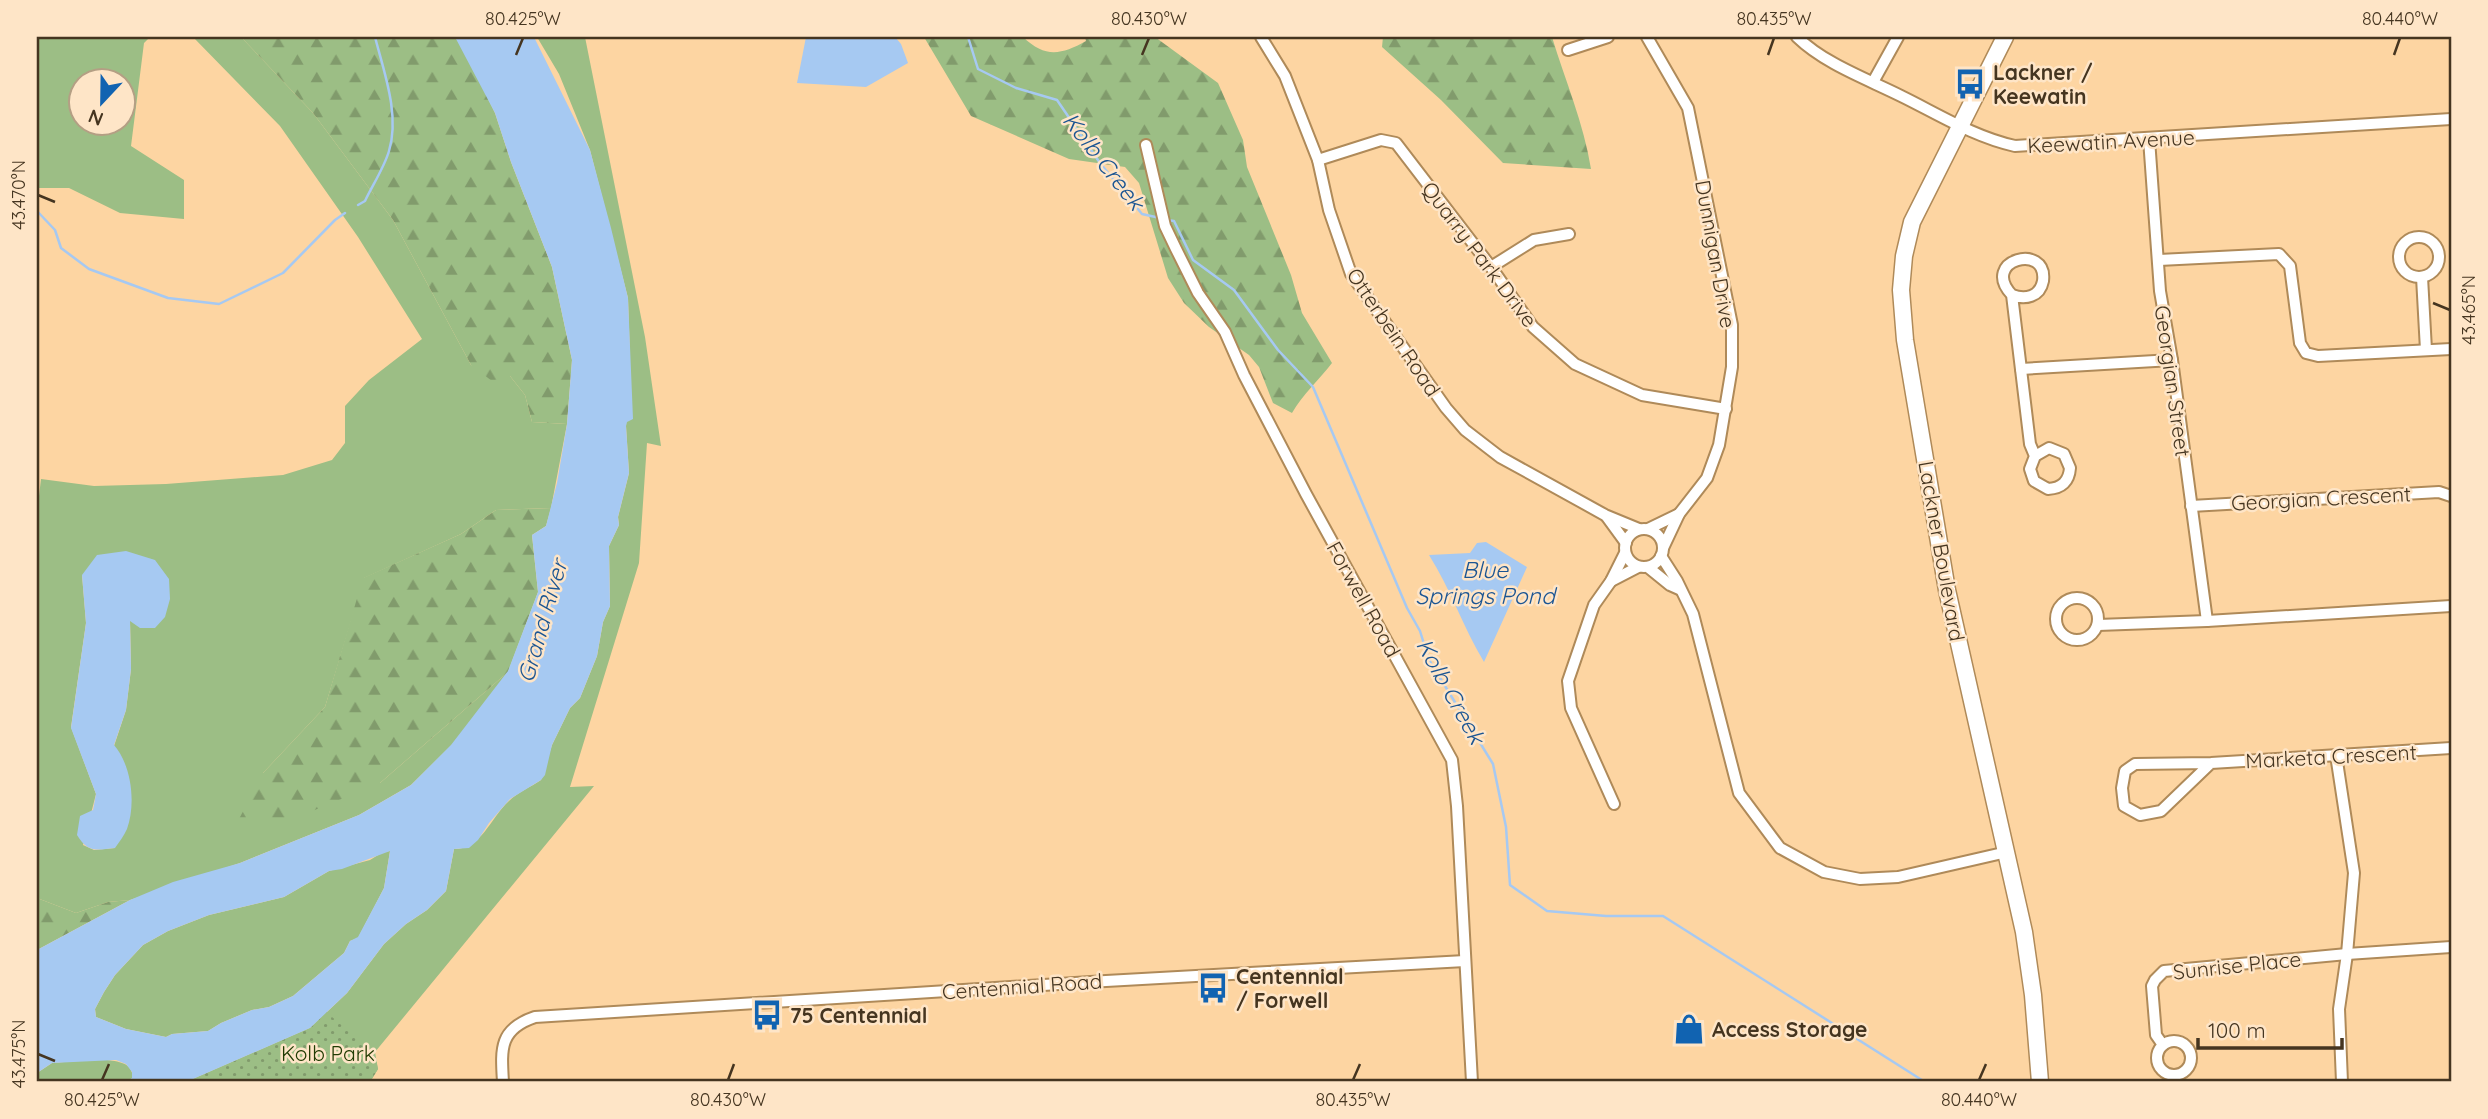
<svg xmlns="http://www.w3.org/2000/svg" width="2488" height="1119" viewBox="0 0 2488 1119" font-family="Quicksand,sans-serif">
	<defs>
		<pattern id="forest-firs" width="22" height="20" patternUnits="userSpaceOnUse" patternTransform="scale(1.75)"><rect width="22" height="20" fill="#9cbe85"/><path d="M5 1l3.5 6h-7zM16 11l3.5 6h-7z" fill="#819b6c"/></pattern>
		<pattern id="park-dots" width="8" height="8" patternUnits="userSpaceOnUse" patternTransform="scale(1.75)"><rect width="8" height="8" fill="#9cbe85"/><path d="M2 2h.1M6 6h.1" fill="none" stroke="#819b6c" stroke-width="1.8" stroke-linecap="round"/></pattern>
	</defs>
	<rect width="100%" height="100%" fill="#fdd5a2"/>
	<g fill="#9cbe85" fill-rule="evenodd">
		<path d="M37,37h113l-6,6 -13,103 53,34v39l-64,-6 -51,-25h-32zM122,80v42h-42v-42z"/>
		<path d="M193,37h48l72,76 80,107 78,145 39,11 15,19 7,27 35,2 -16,84 -55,2 -35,24 -97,44 -39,129 -62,66 117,10 128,-111 -31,48 -66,65 -52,30 -119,48 -110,37 -22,2 -32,11 -39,-15v-385l4,-34 53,7 72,-2 117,-9 49,-15 13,-17v-37l24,-26 53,-41 -64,-102 -78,-111zM82,575l48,45 1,49 -5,41 -12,36 1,102 -21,2 -11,-5 13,-51 -25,-67 15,-104z"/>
		<path d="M537,37h48l60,300 16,109 -14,-3 -8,120 -69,224 24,-1 -219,266 3,17 -8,13h-184l124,-54 37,-35 37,-49 22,-20 21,-14 19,-19 8,-42c28,0 36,-31 55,-48 9,-9 22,-14 32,-21l11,-35 18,-37 10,-10 17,-42 6,-34 7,-16 -1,-60 10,-21 -1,-8 11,-44 -3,-47 4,-69 -2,-59 -38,-148 -31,-76z"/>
		<polygon points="390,851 384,888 358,938 350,941 344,953 293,996 269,1007 252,1010 221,1023 208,1031 172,1034 166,1037 126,1029 96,1017 95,1009 104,992 115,975 143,945 168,931 209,915 284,897 329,871 370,860 383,852"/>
		<path d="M102,1059c13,3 30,1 31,19l-8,4h-88v-9l15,-10z"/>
	</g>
	<g fill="url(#forest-firs)">
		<polygon points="241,37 455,37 464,49 495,113 511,162 552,267 572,360 567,424 532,422 525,395 510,376 492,381 471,365 393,220 313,113"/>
		<path d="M924,37h99c22,21 38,18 63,4l-1,-4h70l63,46 25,57 4,27 44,108 11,38 30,50c-13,17 -29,31 -40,50l-19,-10 -14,-36 -10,-12 -40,-28 -25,-24 -16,-25 -29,-95 -14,-16 -56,-8 -98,-43z"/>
		<path d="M1383,37h169c13,43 32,87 39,132l-88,-6 -62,-63 -59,-53z"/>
		<polygon points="551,508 546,526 532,535 538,592 508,672 380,783 276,826 239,819 263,773 325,707 363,578 461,534 496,510"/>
		<polygon points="37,898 76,913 108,902 130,900 37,950"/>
	</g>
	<polygon fill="url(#park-dots)" points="326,1012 374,1052 378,1069 370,1082 186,1082 310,1028"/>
	<g fill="#a6c9f2" fill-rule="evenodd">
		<path d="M455,37h79l56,113 21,78 17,70 5,121 -6,3 -1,4 3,47 -11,44 1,8 -10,21 1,60 -7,16 -6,34 -17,42 -10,10 -18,37 -7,30 -4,5 -31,19 -21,24 -11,17 -9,8 -15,1 -8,42 -19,19 -21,14 -22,20 -37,49 -37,35 -124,54h-61l7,-4v-6l-6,-8 -10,-4 -64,3 -15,10v-123l93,-50 43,-18 67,-19 119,-48 52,-30 40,-40 57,-74 30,-79 -6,-57 14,-9 11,-43 10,-59 5,-64 -20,-93 -41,-105 -16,-49zM390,851l-6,37 -26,49 -8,4 -6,12 -51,43 -24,11 -17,3 -31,13 -13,8 -36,3 -6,3 -40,-8 -30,-12 -1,-8 9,-17 11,-17 28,-30 25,-14 41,-16 75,-18 45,-26 13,-2z"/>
		<polygon points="806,37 895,37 901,44 908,63 866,87 797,83"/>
		<path d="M1486,542l41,25 -43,95c-21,-35 -33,-72 -55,-107l41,-2 7,-10z"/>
		<path d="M126,551l29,9 14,19 1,20 -5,18 -10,11h-15l-10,-7 1,48 -5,41 -12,35c18,21 22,59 13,84 -3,7 -8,13 -12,19 -19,2 -27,5 -38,-13l3,-19 13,-6 3,-16 -25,-66 15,-105 -4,-48 15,-20z"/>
	</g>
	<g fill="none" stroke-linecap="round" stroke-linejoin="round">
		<g stroke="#a6c9f2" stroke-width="2.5">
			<polyline points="968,37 978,69 1016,88 1057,100 1100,163 1142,214 1160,218"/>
			<path d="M358,205l7,-4c7,-15 19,-33 24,-50 11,-36 -5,-79 -14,-114"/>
			<polyline points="37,211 55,230 61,248 89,269 168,298 219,304 283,273 335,220 345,213"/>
			<polyline points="1167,220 1174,221 1193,260 1234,290 1278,350 1313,387 1407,608 1420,631 1429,660 1493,764 1506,827 1510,885 1547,911 1606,916 1663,916 1925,1082"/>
		</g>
		<g stroke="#af8a59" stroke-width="14">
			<g id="street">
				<polyline points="1261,37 1285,76 1318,160 1329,210 1351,274 1446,408 1465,430 1500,457 1605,515 1639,529"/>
				<polyline points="1647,37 1688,108 1732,325 1732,367 1719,445 1707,478 1679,514 1663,548"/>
				<path d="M1797,37c28,27 70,42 104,59 37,18 73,41 114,50l436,-27"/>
				<polyline points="1568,50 1608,37"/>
				<polyline points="1873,82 1898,37"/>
				<polyline points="2149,139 2160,291 2172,360 2207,621"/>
				<polyline points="1146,145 1165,226 1176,249 1198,293 1225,332 1244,375 1306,494 1452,760 1457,806 1472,1082"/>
				<polyline points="1318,160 1381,140 1396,143 1491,267 1533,327 1575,364 1642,395 1726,409"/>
				<circle cx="2419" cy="257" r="20"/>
				<polyline points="2159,260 2279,254 2290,266 2300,343 2306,353 2318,356 2451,349"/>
				<polyline points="1491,267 1534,240 1569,234"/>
				<polyline points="2422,277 2426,350"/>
				<path d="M2012,295c13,5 28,2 31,-14 5,-39 -64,-21 -31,14l18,149 5,12 -5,13 4,12 14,8c14,-1 21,-8 22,-21l-6,-14 -15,-6 -14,8"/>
				<polyline points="2021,369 2172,360"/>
				<polyline points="2191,506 2439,492 2451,496"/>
				<polyline points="1607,517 1626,543"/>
				<circle cx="1644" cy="548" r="19"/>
				<polyline points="1648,529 1679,514"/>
				<polyline points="1661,556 1677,581 1693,614 1739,793 1780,848 1824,872 1860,879 1898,877 2007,852"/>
				<polyline points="1649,568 1670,585 1679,589"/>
				<polyline points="1611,581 1638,567"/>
				<circle cx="2077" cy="619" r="21"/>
				<polyline points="2098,625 2207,621 2451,606"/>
				<polyline points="2336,755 2354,873 2347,954 2339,1009 2342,1082"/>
				<polyline points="2211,763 2161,811 2140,815 2124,806 2122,788 2125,771 2135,764 2211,763 2451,748"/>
				<polyline points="1614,804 1571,708 1568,681 1594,605 1611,581 1625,553"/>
				<circle cx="2174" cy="1058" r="17"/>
				<polyline points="2163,1045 2156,1035 2152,986 2155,980 2164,971 2347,954 2451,947"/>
				<path d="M503,1082c-2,-33 -4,-53 32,-65l571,-36 359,-20"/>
			</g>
		</g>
		<g stroke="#af8a59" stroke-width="19">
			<polyline id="secondary" points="2005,37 1912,222 1904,256 1901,290 1905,340 1947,590 2024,932 2033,995 2040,1082"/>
		</g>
		<use href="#street" stroke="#fff" stroke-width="10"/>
		<use href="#secondary" stroke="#fff" stroke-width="16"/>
	</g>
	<path fill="none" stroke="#453520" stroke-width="2.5" d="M516,55l7,-17M1142,55l7,-17M1768,55l6,-17M2394,55l6,-17M38,195l17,7M2433,303l17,7M38,1054l17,7M102,1080l7,-16M728,1080l6,-16M1353,1080l7,-16M1979,1080l7,-16"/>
	<defs>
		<g id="bus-bare" transform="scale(2.415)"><path d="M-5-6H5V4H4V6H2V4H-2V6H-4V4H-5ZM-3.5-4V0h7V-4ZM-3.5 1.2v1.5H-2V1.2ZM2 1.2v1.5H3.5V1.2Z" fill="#1163b1" stroke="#fee5c7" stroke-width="2.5" paint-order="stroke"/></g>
		<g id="shop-bare" transform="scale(2.415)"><path d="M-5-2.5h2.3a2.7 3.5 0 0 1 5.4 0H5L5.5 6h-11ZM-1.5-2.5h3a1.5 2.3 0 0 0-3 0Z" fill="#1163b1" stroke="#fee5c7" stroke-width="2.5" paint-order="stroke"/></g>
	</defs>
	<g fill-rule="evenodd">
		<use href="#bus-bare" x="1970" y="84"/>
		<use href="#bus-bare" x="1213" y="988"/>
		<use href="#bus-bare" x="767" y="1015"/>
		<use href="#shop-bare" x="1689" y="1029"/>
	</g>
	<g text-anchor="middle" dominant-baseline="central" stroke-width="5" stroke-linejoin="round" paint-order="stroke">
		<g font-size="21" font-weight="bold" fill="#453520" stroke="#fee5c7" text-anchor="start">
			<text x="1993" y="72">Lackner /<tspan x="1993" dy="24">Keewatin</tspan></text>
			<text x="1236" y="976">Centennial<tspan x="1236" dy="24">/ Forwell</tspan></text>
			<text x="790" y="1015">75 Centennial</text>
			<text x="1712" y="1029">Access Storage</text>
		</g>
		<g font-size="21" fill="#453520" stroke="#fee5c7">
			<text transform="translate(2111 141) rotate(-3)">Keewatin Avenue</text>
			<text transform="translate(1480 254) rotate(53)">Quarry Park Drive</text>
			<text transform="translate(1716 254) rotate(80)">Dunnigan Drive</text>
			<text transform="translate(1394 332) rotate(56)">Otterbein Road</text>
			<text transform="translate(2173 381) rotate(82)">Georgian Street</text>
			<text transform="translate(2321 498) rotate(-3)">Georgian Crescent</text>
			<text transform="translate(1942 551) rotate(80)">Lackner Boulevard</text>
			<text transform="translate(1364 599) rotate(61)">Forwell Road</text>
			<text transform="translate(2331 756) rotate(-3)">Marketa Crescent</text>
			<text transform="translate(2237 965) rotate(-6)">Sunrise Place</text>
			<text transform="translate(1022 986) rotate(-4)">Centennial Road</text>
		</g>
		<g font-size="21" fill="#203b02" stroke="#fee5c7">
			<text x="328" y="1053">Kolb Park</text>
		</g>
		<g font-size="23" font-style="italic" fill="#1b5593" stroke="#fee5c7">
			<text transform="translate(1104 161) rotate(52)">Kolb Creek</text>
			<text x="1485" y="569">Blue<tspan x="1485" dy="26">Springs Pond</tspan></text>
			<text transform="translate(542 621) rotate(-74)">Grand River</text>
			<text transform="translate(1451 691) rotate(61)">Kolb Creek</text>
		</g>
	</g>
	<rect width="2488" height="1119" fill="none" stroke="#fee5c7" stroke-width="77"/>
	<g transform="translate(102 102) rotate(202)"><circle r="33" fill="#fee5c7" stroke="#b49f84" stroke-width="2"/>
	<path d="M0-5L12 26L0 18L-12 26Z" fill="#1163b1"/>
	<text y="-10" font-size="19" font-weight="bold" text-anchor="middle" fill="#453520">N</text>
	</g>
	<path d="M2198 1038v10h144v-10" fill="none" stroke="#453520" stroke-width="3.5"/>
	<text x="2208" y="1038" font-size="21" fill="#453520" stroke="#fee5c7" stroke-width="5" paint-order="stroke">100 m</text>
	<rect x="38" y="38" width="2412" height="1042" fill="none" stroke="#453520" stroke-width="2.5"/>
	<g font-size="18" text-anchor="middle" fill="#453520">
		<text x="523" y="25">80.425°W</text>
		<text x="1149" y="25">80.430°W</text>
		<text x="1774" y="25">80.435°W</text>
		<text x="2400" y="25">80.440°W</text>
		<text transform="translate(19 195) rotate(-90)" y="6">43.470°N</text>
		<text transform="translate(2469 310) rotate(-90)" y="6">43.465°N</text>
		<text transform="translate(19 1054) rotate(-90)" y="6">43.475°N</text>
		<text x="102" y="1106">80.425°W</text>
		<text x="728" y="1106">80.430°W</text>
		<text x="1353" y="1106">80.435°W</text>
		<text x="1979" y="1106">80.440°W</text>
	</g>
</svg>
